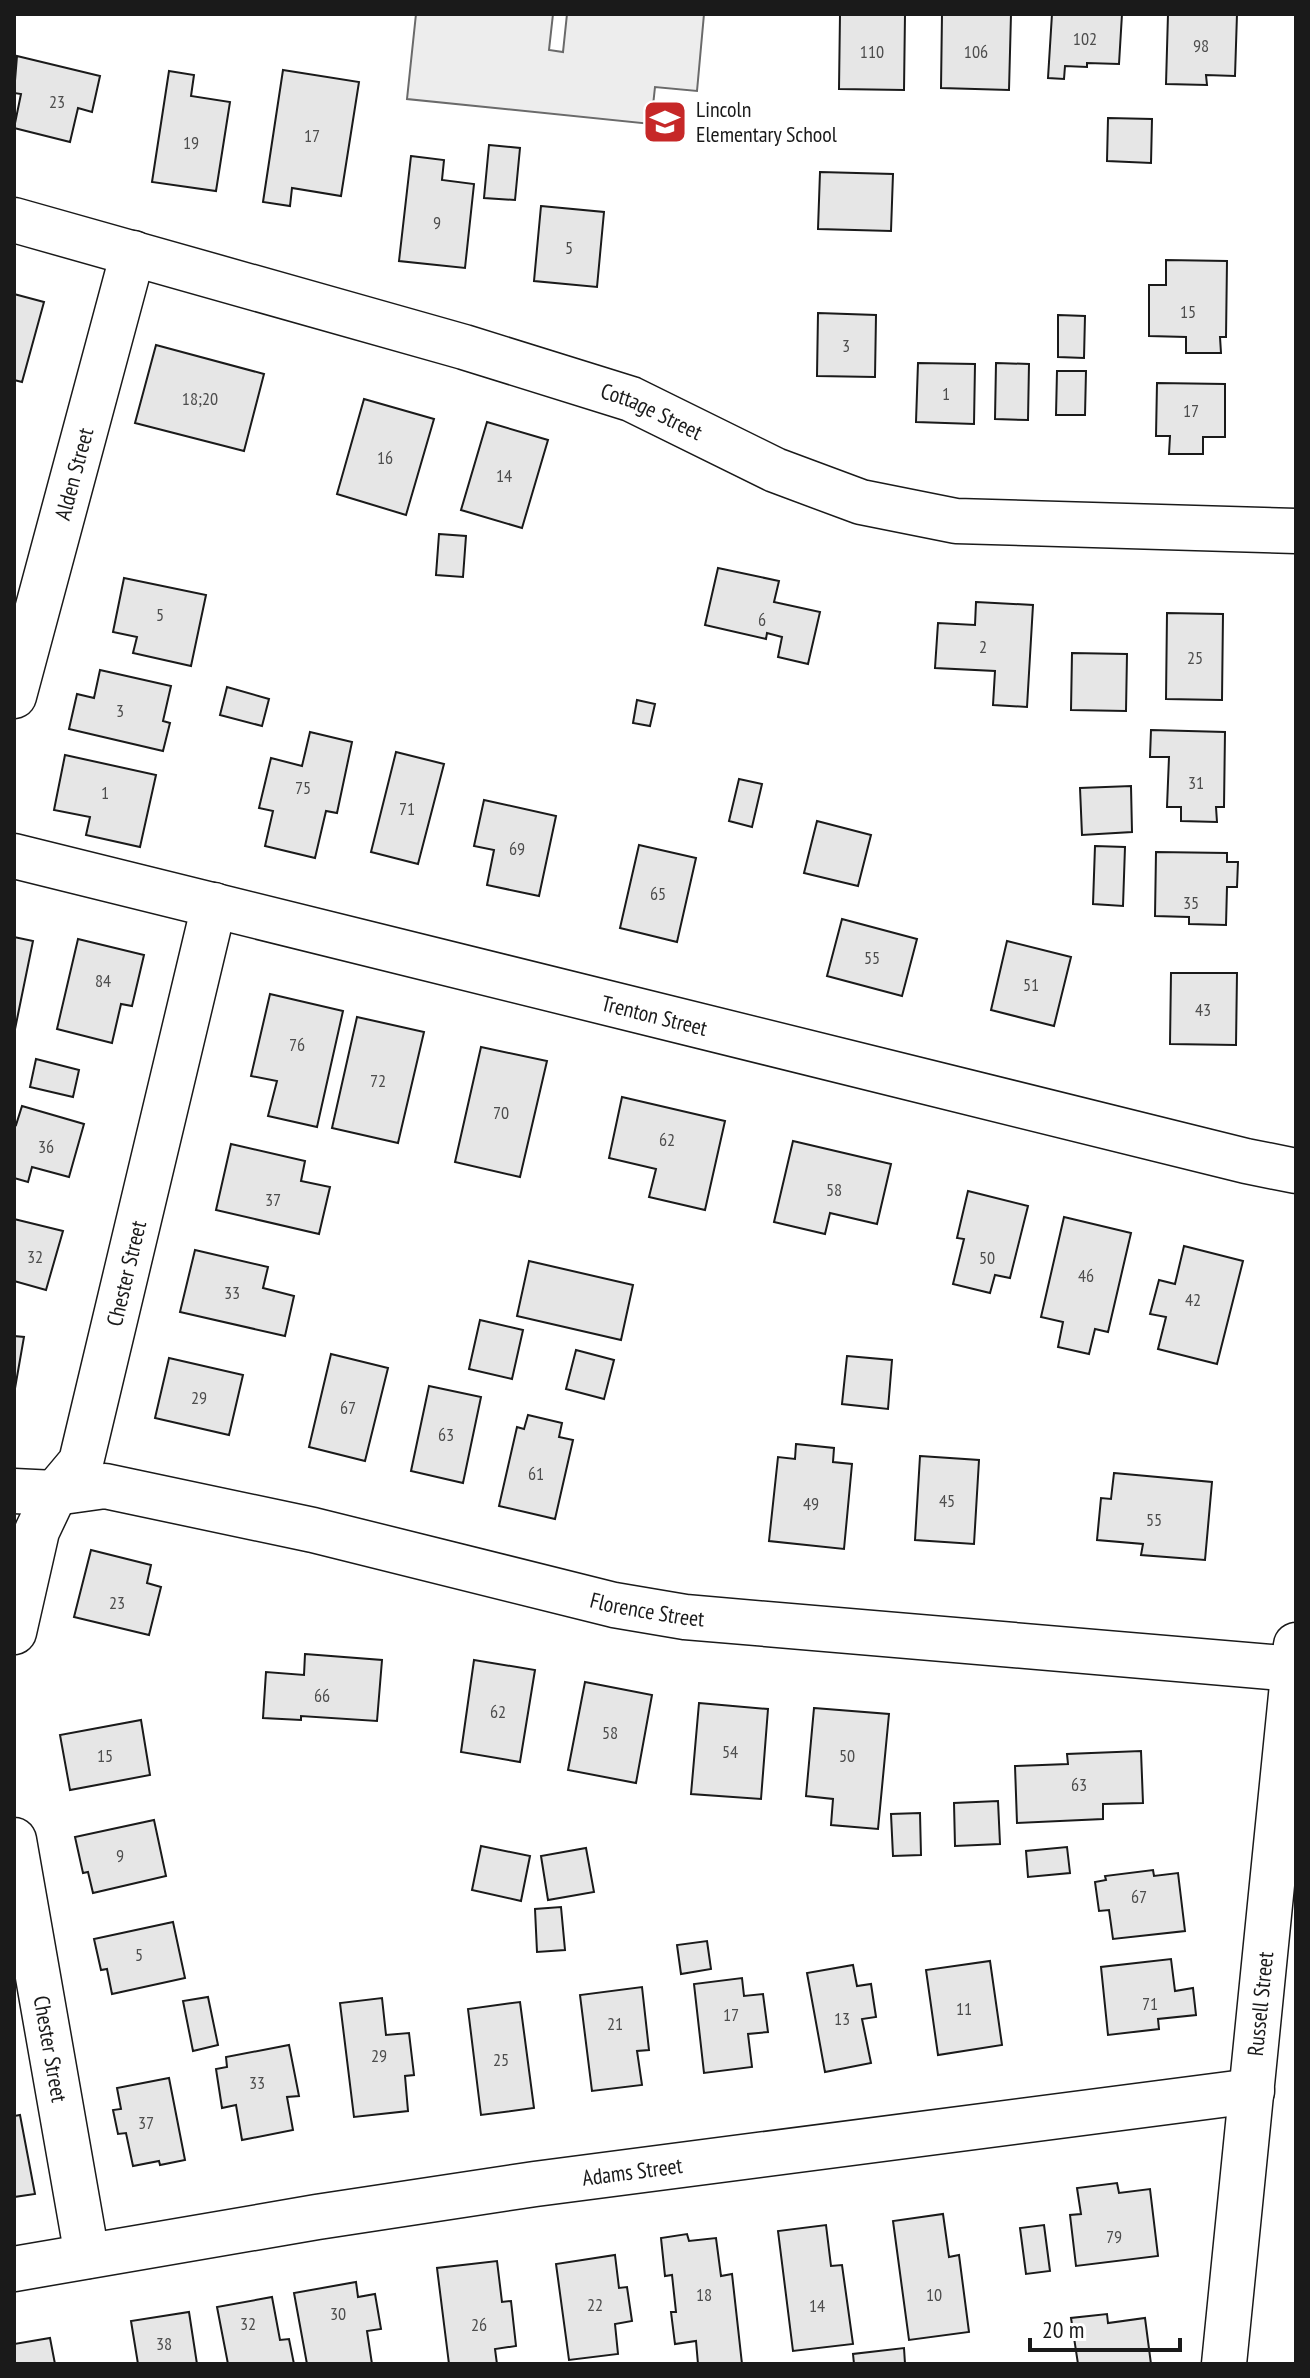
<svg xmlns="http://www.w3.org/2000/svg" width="1310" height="2378" viewBox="0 0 1310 2378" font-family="'PT Sans Narrow',sans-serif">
	<rect width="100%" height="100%" fill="#fff"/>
	<polygon fill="#ededed" stroke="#6a6a6a" stroke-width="2" points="416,14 553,14 549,50 563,52 567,14 704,14 697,91 655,87 651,124 407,99"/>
	<g fill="#e6e6e6" stroke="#1a1a1a" stroke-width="2">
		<polygon points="840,14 905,14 904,90 839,89"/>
		<polygon points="942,14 1011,14 1009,90 941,88"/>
		<polygon points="1052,14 1122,14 1119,64 1087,63 1087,67 1065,66 1064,79 1048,78"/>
		<polygon points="1168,14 1237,14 1235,76 1206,75 1207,85 1166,84"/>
		<polygon points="17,56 100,76 92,112 78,108 70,142 14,128 21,94 14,93"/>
		<polygon points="283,70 359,82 341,196 292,188 290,206 263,202"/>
		<polygon points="169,71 194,75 191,96 230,102 216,191 152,182"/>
		<polygon points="1108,118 1152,119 1151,163 1107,161"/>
		<polygon points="489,145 520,148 515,200 484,198"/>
		<polygon points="411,156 444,160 442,180 474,184 465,268 399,261"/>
		<polygon points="820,172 893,174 891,231 818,229"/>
		<polygon points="541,206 604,212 597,287 534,281"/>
		<polygon points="1166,260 1227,261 1226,337 1220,337 1221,353 1186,353 1186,337 1149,336 1149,285 1166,285"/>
		<polygon points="14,294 44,302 22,382 14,380"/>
		<polygon points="818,313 876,315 875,377 817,376"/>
		<polygon points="1058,315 1085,316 1084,358 1058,357"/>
		<polygon points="156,345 264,374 244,451 135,423"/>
		<polygon points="918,363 975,364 974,424 916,422"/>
		<polygon points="996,363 1029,364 1028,420 995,419"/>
		<polygon points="1057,371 1086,371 1085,415 1056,415"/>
		<polygon points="1157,383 1225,384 1225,437 1203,437 1203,454 1169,454 1170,436 1156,436"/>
		<polygon points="364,399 434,419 406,515 337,494"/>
		<polygon points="487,422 548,440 522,528 461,510"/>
		<polygon points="439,534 466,536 463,577 436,575"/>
		<polygon points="718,568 779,581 774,602 820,612 808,664 778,657 782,637 767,633 766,639 705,625"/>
		<polygon points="124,578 206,595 191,666 133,653 137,637 113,632"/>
		<polygon points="976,602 1033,605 1027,707 993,705 995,671 935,668 938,623 975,625"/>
		<polygon points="1167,613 1223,614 1222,700 1166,699"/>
		<polygon points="1072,653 1127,654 1126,711 1071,710"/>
		<polygon points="100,670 171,686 163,721 170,723 163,751 69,729 77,694 94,698"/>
		<polygon points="227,687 269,699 262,726 220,715"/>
		<polygon points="637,700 655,704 650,726 633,723"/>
		<polygon points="1151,730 1225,732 1224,807 1216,807 1217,822 1181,821 1181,807 1167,807 1169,757 1150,757"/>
		<polygon points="310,732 352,742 337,813 326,811 315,858 265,846 273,811 259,808 271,758 302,766"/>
		<polygon points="396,752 444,764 418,864 371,852"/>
		<polygon points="65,755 156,775 140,847 86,835 90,817 54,810"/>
		<polygon points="739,779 762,784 752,827 729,821"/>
		<polygon points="1131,786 1132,832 1082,835 1080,788"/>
		<polygon points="484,800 556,816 539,896 487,885 494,850 474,846"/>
		<polygon points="817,821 871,835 858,886 804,873"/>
		<polygon points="639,845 696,858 677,942 620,928"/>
		<polygon points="1095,846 1125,847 1123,906 1093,904"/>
		<polygon points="1156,852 1227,853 1227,862 1238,862 1237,887 1227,887 1226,925 1189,924 1189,917 1155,916"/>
		<polygon points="842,919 917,939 902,996 827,976"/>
		<polygon points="14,937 33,941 14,1034"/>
		<polygon points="78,939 144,955 132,1006 121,1004 112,1043 57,1029"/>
		<polygon points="1007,941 1071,957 1054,1026 991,1010"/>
		<polygon points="1171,973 1237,973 1236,1045 1170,1044"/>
		<polygon points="270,994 343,1011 317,1127 268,1116 277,1081 251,1076"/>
		<polygon points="357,1017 424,1032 398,1143 332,1128"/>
		<polygon points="481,1047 547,1061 520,1177 455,1162"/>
		<polygon points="36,1059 79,1070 73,1097 30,1087"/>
		<polygon points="622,1097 725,1121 705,1210 649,1197 656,1169 609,1158"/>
		<polygon points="22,1106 84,1124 69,1177 32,1167 28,1182 14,1178 14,1124 16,1125"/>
		<polygon points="793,1141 891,1164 877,1224 830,1213 825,1234 774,1222"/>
		<polygon points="231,1144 305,1161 301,1181 330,1187 319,1234 216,1210"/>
		<polygon points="968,1191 1028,1206 1010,1278 995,1275 990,1293 953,1284 964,1239 957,1238"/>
		<polygon points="1064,1217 1131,1233 1108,1332 1095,1329 1089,1354 1058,1347 1063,1322 1041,1317"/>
		<polygon points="14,1219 63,1231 46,1290 14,1281"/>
		<polygon points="1184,1246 1243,1261 1217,1364 1158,1349 1166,1317 1150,1314 1159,1280 1175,1284"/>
		<polygon points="195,1250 268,1267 263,1288 294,1296 285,1336 180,1312"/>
		<polygon points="529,1261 633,1285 621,1340 517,1316"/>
		<polygon points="480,1320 523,1330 512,1379 469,1369"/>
		<polygon points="14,1336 24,1337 14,1394"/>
		<polygon points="576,1350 614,1360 604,1399 566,1389"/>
		<polygon points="331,1354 388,1368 365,1461 309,1447"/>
		<polygon points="847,1356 892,1360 888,1409 842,1404"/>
		<polygon points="169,1358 243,1375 229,1435 155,1418"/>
		<polygon points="429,1386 481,1397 463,1483 411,1471"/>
		<polygon points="528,1415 562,1423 559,1437 573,1440 555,1519 499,1506 517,1427 524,1429"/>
		<polygon points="796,1444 834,1448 833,1462 852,1464 844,1549 769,1541 778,1457 795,1459"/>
		<polygon points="920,1456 979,1460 974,1544 915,1540"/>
		<polygon points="1114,1473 1212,1482 1205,1560 1141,1555 1143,1544 1097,1540 1101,1498 1111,1499"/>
		<polygon points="91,1550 151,1565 147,1583 161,1587 149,1635 74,1617"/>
		<polygon points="305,1654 382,1660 377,1721 301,1716 301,1720 263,1718 266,1672 304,1675"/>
		<polygon points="474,1660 535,1670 520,1762 461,1752"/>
		<polygon points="585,1682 652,1695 636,1783 568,1770"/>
		<polygon points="699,1703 768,1709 761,1799 691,1794"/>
		<polygon points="814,1708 889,1714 878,1829 831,1825 833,1799 806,1796"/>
		<polygon points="141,1720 150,1775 70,1790 60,1735"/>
		<polygon points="1141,1751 1143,1803 1103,1804 1103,1819 1017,1823 1015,1766 1068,1764 1067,1754"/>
		<polygon points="998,1801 1000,1844 955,1846 954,1803"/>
		<polygon points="920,1813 921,1855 893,1856 891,1814"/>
		<polygon points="154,1820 166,1876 93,1893 88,1872 83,1873 75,1837"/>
		<polygon points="481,1846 530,1856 521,1901 472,1890"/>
		<polygon points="1067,1847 1070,1873 1028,1877 1026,1851"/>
		<polygon points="586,1848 594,1892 548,1900 541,1856"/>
		<polygon points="1153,1870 1154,1876 1178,1873 1185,1931 1113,1939 1109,1910 1099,1911 1095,1882 1106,1880 1105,1876"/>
		<polygon points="561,1907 565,1950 537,1952 535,1909"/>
		<polygon points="173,1922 185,1978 112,1994 107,1969 101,1970 94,1939"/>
		<polygon points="707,1941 711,1969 681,1974 677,1945"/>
		<polygon points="1171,1959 1175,1991 1193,1988 1196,2015 1158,2019 1159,2029 1108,2035 1101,1967"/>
		<polygon points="990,1961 1002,2045 938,2055 926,1970"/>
		<polygon points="853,1965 857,1986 871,1984 876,2017 862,2019 871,2063 825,2072 807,1973"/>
		<polygon points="742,1978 744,1996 763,1994 768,2032 748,2034 752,2067 704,2073 694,1984"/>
		<polygon points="642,1987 649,2050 637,2051 642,2085 592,2091 580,1995"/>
		<polygon points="208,1997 218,2045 193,2051 183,2001"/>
		<polygon points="382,1998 386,2035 409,2033 414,2075 405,2076 408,2111 354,2117 340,2003"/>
		<polygon points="520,2002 534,2108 481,2115 468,2009"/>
		<polygon points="289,2045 299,2096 287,2097 293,2130 242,2140 236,2105 222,2108 216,2069 227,2067 226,2057"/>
		<polygon points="169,2078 185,2160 160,2165 159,2161 133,2166 126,2133 118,2134 113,2110 121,2109 117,2088"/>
		<polygon points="20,2115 35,2194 14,2197 14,2116"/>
		<polygon points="1117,2183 1119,2193 1150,2189 1158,2256 1076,2266 1070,2215 1081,2214 1077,2188"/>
		<polygon points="943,2214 949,2257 959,2255 969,2332 909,2340 893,2221"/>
		<polygon points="826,2225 831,2266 842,2265 853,2344 793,2351 778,2231"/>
		<polygon points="1044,2225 1050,2271 1026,2274 1020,2228"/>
		<polygon points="687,2234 689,2241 716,2238 721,2276 732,2274 742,2364 698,2364 696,2341 675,2344 671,2312 676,2312 672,2275 665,2276 661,2238"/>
		<polygon points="615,2255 619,2288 627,2287 632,2321 615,2324 618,2354 569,2360 556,2264"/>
		<polygon points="497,2261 502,2302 511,2301 516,2346 495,2349 497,2364 449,2364 437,2268"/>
		<polygon points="356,2282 358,2297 375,2294 381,2329 367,2331 372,2364 307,2364 294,2293"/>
		<polygon points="272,2297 280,2340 289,2339 294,2364 228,2364 217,2307"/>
		<polygon points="189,2312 197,2364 138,2364 131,2321"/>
		<polygon points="1107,2314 1108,2323 1145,2318 1151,2364 1078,2364 1071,2318"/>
		<polygon points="50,2338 55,2364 14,2364 14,2344"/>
		<polygon points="904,2348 905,2364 854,2364 853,2354"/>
	</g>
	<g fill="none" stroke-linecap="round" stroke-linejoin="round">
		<g stroke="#1a1a1a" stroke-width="47">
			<g id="street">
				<path id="s1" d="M14,220l450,127 167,52 144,71 86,32 95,19 340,10"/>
				<path id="s2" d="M14,696l119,-443"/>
				<path id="s3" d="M14,856c411,101 821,206 1232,305l50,10"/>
				<path id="s4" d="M14,1491l41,2 50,-7 208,44 301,75 71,12 609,52"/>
				<path id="s5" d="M14,1632l23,-101 18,-38 26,-31 133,-557"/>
				<path id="s6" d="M14,1840l73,416"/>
				<path id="s7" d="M14,2269l303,-52 218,-33 717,-93"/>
				<path id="s8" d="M1224,2364l72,-719"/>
			</g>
		</g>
		<use href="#street" stroke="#fff" stroke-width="44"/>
	</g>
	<defs>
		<g id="school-square" transform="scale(2.3)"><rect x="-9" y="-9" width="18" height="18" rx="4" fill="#c62828" stroke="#fff"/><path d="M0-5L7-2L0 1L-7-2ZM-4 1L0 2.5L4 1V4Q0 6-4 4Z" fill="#fff"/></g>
	</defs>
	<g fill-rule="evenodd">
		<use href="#school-square" x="665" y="122"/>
	</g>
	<g text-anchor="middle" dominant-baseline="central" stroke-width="6" stroke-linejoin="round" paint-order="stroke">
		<g font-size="18" fill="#4d4d4d">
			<text x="1085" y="38">102</text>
			<text x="1201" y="45">98</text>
			<text x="872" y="51">110</text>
			<text x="976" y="51">106</text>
			<text x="57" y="101">23</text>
			<text x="312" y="135">17</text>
			<text x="191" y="142">19</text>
			<text x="437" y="222">9</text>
			<text x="569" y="247">5</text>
			<text x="1188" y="311">15</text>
			<text x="846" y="345">3</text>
			<text x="946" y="393">1</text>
			<text x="200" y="398">18;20</text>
			<text x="1191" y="410">17</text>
			<text x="385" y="457">16</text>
			<text x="504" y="475">14</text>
			<text x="160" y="614">5</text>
			<text x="762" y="619">6</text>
			<text x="983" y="646">2</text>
			<text x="1195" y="657">25</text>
			<text x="120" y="710">3</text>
			<text x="1196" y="782">31</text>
			<text x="303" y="787">75</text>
			<text x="105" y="792">1</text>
			<text x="407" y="808">71</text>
			<text x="517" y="848">69</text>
			<text x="658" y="893">65</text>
			<text x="1191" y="902">35</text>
			<text x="872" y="957">55</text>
			<text x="103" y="980">84</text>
			<text x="1031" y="984">51</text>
			<text x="1203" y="1009">43</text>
			<text x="297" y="1044">76</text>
			<text x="378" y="1080">72</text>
			<text x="501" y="1112">70</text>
			<text x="667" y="1139">62</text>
			<text x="46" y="1146">36</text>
			<text x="834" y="1189">58</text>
			<text x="273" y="1199">37</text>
			<text x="35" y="1256">32</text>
			<text x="987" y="1257">50</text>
			<text x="1086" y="1275">46</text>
			<text x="232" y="1292">33</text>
			<text x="1193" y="1299">42</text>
			<text x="199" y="1397">29</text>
			<text x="348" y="1407">67</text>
			<text x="446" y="1434">63</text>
			<text x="536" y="1473">61</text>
			<text x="947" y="1500">45</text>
			<text x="811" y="1503">49</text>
			<text x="1154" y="1519">55</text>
			<text x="117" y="1602">23</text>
			<text x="322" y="1695">66</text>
			<text x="498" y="1711">62</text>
			<text x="610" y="1732">58</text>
			<text x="730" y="1751">54</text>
			<text x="105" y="1755">15</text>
			<text x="847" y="1755">50</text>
			<text x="1079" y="1784">63</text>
			<text x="120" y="1855">9</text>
			<text x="1139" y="1896">67</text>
			<text x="139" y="1954">5</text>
			<text x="1150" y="2003">71</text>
			<text x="964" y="2008">11</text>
			<text x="731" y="2014">17</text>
			<text x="842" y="2018">13</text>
			<text x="615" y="2023">21</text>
			<text x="379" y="2055">29</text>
			<text x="501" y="2059">25</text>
			<text x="257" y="2082">33</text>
			<text x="146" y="2122">37</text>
			<text x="1114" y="2236">79</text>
			<text x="704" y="2294">18</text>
			<text x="934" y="2294">10</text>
			<text x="595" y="2304">22</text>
			<text x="817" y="2305">14</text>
			<text x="338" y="2313">30</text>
			<text x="248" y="2323">32</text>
			<text x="479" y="2324">26</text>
			<text x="164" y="2343">38</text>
		</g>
		<g font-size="22" fill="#1a1a1a" stroke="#fff" text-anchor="start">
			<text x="696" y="109">Lincoln<tspan x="696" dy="25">Elementary School</tspan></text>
		</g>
		<g font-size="22" fill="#1a1a1a" stroke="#fff">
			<text stroke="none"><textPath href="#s1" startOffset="666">Cottage Street</textPath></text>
			<text stroke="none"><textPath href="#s2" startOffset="230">Alden Street</textPath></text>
			<text stroke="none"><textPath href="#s3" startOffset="660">Trenton Street</textPath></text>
			<text stroke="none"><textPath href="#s5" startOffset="380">Chester Street</textPath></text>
			<text stroke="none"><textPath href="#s4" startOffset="648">Florence Street</textPath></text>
			<text stroke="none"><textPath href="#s8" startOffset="362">Russell Street</textPath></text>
			<text stroke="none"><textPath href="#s6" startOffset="212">Chester Street</textPath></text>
			<text stroke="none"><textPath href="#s7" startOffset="626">Adams Street</textPath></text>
		</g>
	</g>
	<rect width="1310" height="2378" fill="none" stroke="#1a1a1a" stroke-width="32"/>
	<path d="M1030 2338v12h150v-12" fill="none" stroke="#1a1a1a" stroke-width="4"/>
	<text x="1042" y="2338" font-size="24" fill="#1a1a1a" stroke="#ffffff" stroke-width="6" paint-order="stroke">20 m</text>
</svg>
